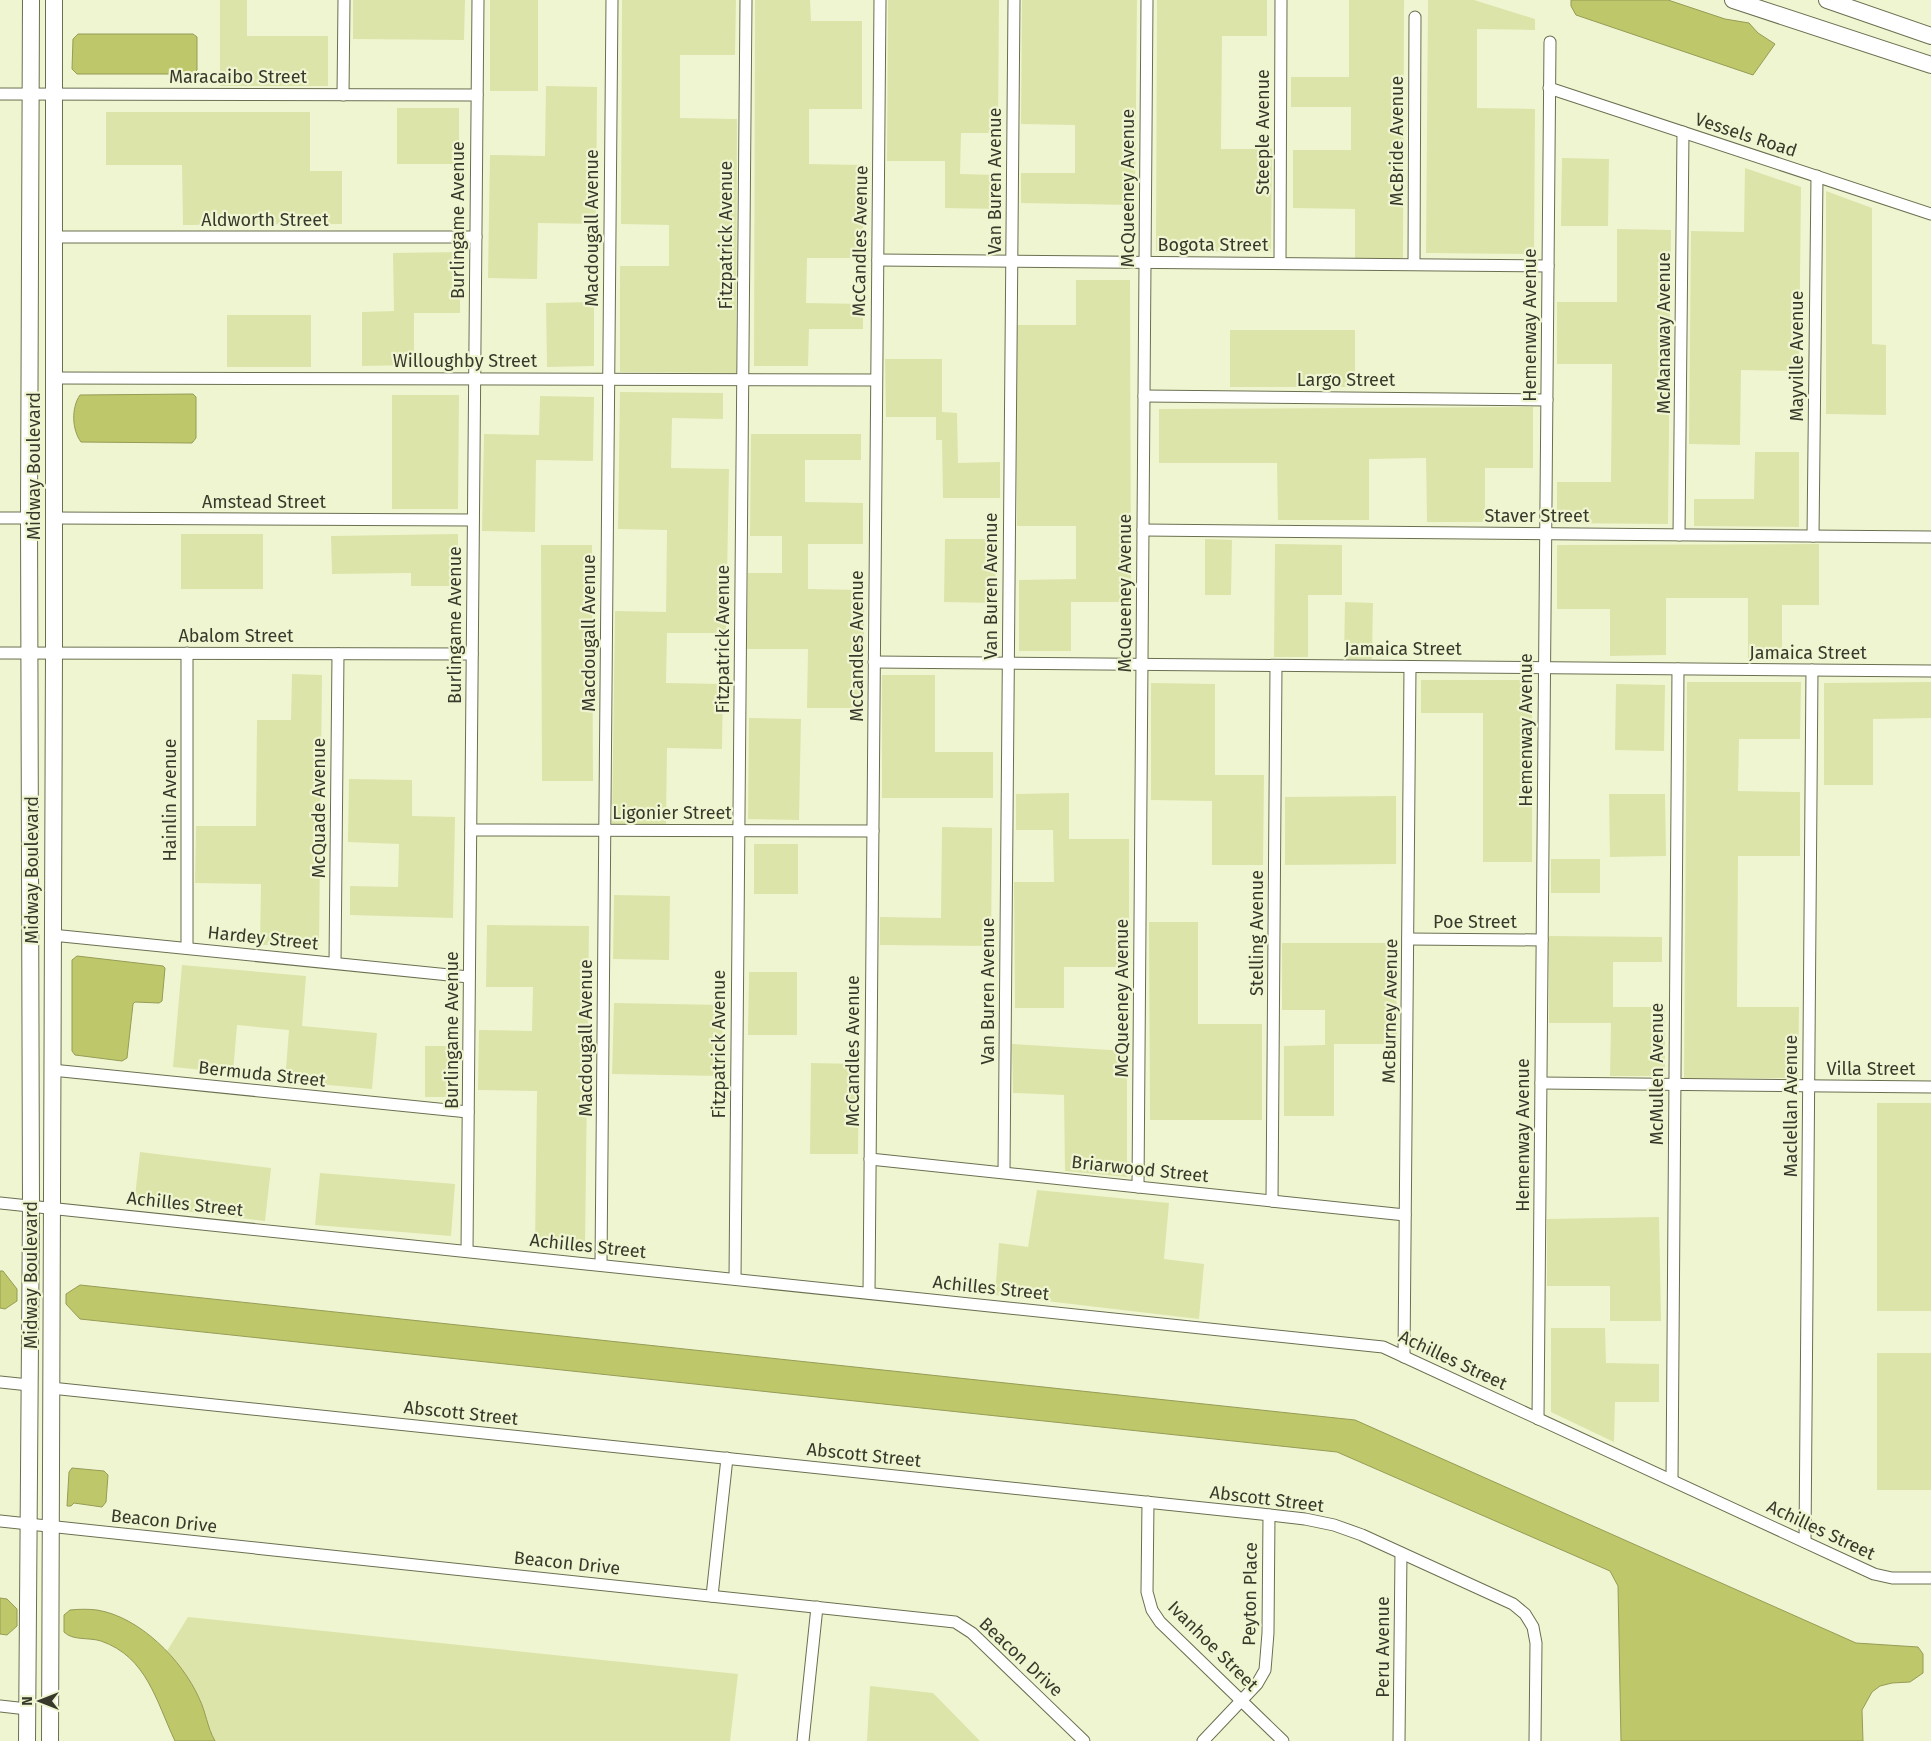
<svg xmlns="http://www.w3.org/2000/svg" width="1931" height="1741" viewBox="0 0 1931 1741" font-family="'Fira Sans',sans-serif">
	<rect width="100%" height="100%" fill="#f0f5d1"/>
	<g fill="#dce4a9">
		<polygon points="220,0 247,0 247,36 328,36 328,86 220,86"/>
		<polygon points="353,0 465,0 464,40 353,39"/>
		<rect x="490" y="0" width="48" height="91"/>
		<polygon points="622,0 736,0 735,55 680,55 680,118 737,119 736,373 620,372 620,266 669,266 669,225 621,224"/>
		<polygon points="755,0 810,0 811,21 862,21 862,109 809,109 809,164 863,165 863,258 807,258 806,303 863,304 863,329 809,329 808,366 754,366"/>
		<polygon points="888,0 999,0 998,133 961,133 960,174 999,175 999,209 945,208 945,161 887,161"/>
		<polygon points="1022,0 1137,0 1135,205 1021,203 1021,173 1075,173 1075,125 1021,124"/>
		<polygon points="1157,0 1267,0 1267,36 1222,36 1221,149 1272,149 1271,252 1156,251"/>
		<polygon points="1349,0 1404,0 1403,258 1355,258 1355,209 1293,208 1293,150 1351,150 1351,107 1291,107 1291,77 1349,77"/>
		<polygon points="1428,0 1474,0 1535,19 1535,30 1477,29 1477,108 1535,109 1534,254 1426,253"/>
		<polygon points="546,86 597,87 596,224 538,223 537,279 488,278 490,155 545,156"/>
		<rect x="397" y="108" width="62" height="56"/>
		<polygon points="106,112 310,112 310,171 342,171 342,224 183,225 182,165 106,165"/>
		<polygon points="1562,158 1609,159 1608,226 1561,226"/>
		<polygon points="1745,168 1801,187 1799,371 1741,370 1740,445 1689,444 1691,231 1744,232"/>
		<polygon points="1826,191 1872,208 1872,344 1886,345 1886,415 1826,414"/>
		<polygon points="1617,229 1671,230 1668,524 1557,523 1557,482 1611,482 1612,364 1557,364 1557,302 1617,302"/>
		<polygon points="460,252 460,313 414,313 414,365 362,366 362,312 394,311 393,253"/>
		<polygon points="1076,280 1130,280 1131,602 1071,602 1071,651 1019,651 1019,580 1076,579 1076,526 1017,526 1016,325 1076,325"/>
		<polygon points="594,302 594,366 547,367 546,303"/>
		<rect x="227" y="315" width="84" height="52"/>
		<rect x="1230" y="330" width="125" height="57"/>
		<polygon points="885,359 942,359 942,412 957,413 958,463 1000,462 1000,498 943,498 942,440 936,440 936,417 886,417"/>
		<polygon points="620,392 723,393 723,419 672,418 671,468 729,469 726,633 667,633 666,683 723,684 722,749 667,748 666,825 612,824 615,611 666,612 667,530 618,529"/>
		<polygon points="392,395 459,395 458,509 392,509"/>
		<polygon points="540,396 594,397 593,461 536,460 535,532 482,531 484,434 539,435"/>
		<polygon points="1533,407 1533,468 1485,468 1485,522 1427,522 1426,458 1369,459 1369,520 1278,520 1277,463 1159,463 1159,409"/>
		<polygon points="751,434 861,434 861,460 805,460 805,502 863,503 863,544 808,544 808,589 864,590 864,708 807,708 808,649 747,649 748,573 782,573 782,536 750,536"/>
		<polygon points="1755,452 1799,452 1799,527 1694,526 1694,499 1754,499"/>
		<rect x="181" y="534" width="82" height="55"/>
		<polygon points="458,534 458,586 411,586 411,573 332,574 331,536"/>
		<polygon points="945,539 995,539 996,603 944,602"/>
		<polygon points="1205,539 1232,540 1231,595 1205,595"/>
		<polygon points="1275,544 1342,545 1342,595 1308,595 1308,657 1274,657"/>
		<polygon points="1819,544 1819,605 1782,605 1782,658 1748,658 1748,598 1666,598 1666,655 1610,656 1610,609 1557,609 1557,545"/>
		<polygon points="541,545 592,545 593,781 542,781"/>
		<polygon points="1345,602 1373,603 1372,659 1344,659"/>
		<polygon points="292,674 322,675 319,946 260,945 261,884 195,883 196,826 256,826 257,720 291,720"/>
		<polygon points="882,675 935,675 935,752 993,752 993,798 882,798"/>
		<polygon points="1421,680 1532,680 1532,862 1483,862 1483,713 1421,713"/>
		<polygon points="1687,682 1801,682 1800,739 1739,739 1738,791 1800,792 1800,856 1738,856 1737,1007 1799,1007 1798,1078 1684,1078"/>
		<polygon points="1931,682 1931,718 1873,719 1873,785 1824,785 1824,683"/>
		<polygon points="1151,683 1215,684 1215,775 1264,775 1263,865 1212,865 1212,801 1151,800"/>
		<polygon points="1616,684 1665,685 1664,751 1615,750"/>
		<polygon points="749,718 801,719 799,820 748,819"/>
		<polygon points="349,779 412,780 412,816 455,817 453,918 350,915 350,886 398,887 399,844 348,842"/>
		<polygon points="1069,793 1069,839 1129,839 1129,967 1064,967 1064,1008 1015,1008 1014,882 1054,882 1053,830 1016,830 1016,794"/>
		<polygon points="1609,794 1665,794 1666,856 1610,857"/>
		<polygon points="1396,796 1396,864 1285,865 1285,797"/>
		<polygon points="942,827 992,828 991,946 880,945 880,917 941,918"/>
		<rect x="754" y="844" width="44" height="50"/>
		<rect x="1551" y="859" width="49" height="34"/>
		<polygon points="614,895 670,896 669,960 613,959"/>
		<polygon points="1149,922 1198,922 1198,1024 1262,1024 1262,1120 1150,1120"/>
		<polygon points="487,925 589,926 585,1247 535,1246 537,1091 478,1090 479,1030 532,1031 533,987 486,987"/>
		<polygon points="1549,936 1662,937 1662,962 1613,962 1613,1007 1665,1007 1665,1076 1610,1076 1611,1023 1549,1023"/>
		<polygon points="1282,943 1396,943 1397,1044 1334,1044 1334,1116 1284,1116 1284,1046 1325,1045 1325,1010 1282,1010"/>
		<polygon points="182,965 306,976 302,1026 377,1033 372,1089 285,1081 289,1030 237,1025 233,1073 173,1067"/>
		<polygon points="749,972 797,972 797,1035 748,1035"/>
		<polygon points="614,1003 723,1005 721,1076 612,1074"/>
		<polygon points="1012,1044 1127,1051 1127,1177 1065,1171 1064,1095 1013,1093"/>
		<rect x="425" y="1046" width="31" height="51"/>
		<polygon points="811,1063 859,1064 858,1154 810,1154"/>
		<rect x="1877" y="1103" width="54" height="208"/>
		<polygon points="140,1152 271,1168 265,1221 134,1205"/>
		<polygon points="320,1173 455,1184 451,1236 315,1225"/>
		<polygon points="1037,1190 1169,1203 1164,1259 1204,1264 1199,1319 995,1295 999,1243 1028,1247"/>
		<polygon points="1659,1217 1661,1321 1610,1321 1610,1286 1547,1286 1547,1219"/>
		<polygon points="1551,1328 1605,1328 1606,1363 1659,1364 1659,1402 1615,1402 1614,1442 1551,1412"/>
		<rect x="1877" y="1353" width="54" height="137"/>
		<polygon points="188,1617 738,1674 730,1741 215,1741 209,1731 200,1699 167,1651"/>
		<polygon points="870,1686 933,1693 980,1741 867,1741"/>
	</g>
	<g fill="#bec769" stroke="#969c56">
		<polygon points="1571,0 1668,0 1725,19 1749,23 1758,33 1775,44 1753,75 1576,15 1571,6"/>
		<polygon points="78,34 193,34 197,37 197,70 193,74 77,74 72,69 73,39"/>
		<path d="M193,394l3,3v41l-4,5 -111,-1c-9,-12 -10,-34 -1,-47z"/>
		<polygon points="77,956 163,966 165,968 162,1001 159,1003 135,1002 133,1004 127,1058 122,1061 75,1055 72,1051 72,960"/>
		<polygon points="0,1271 3,1271 17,1289 17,1301 5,1309 0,1308"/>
		<polygon points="80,1285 1355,1420 1856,1643 1918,1647 1923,1654 1923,1673 1910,1682 1892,1683 1880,1686 1872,1692 1862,1710 1863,1741 1621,1741 1618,1586 1610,1571 1337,1452 80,1319 66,1304 66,1294"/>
		<polygon points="72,1468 104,1471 108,1475 106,1502 102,1507 74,1503 71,1506 67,1506 69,1472"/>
		<polygon points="0,1598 7,1599 17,1609 17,1626 7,1635 0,1634"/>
		<path d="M70,1610c9,-1 19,-1 27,0 43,7 85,50 102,88 7,14 8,29 16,43h-40c-19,-40 -28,-84 -74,-100 -13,-4 -28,0 -37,-9v-17z"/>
	</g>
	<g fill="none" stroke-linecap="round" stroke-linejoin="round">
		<g stroke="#6b6f50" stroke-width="13">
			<g id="street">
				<polyline points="1549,88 1931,214"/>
				<polyline points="0,94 477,95"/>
				<polyline points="343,95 344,0"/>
				<polyline points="54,237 476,237"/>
				<polyline points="878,260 1548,266"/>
				<polyline points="1280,263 1281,0"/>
				<polyline points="1414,264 1415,17"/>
				<polyline points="54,378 876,380"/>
				<polyline points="1144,396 1547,400"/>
				<polyline points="0,518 29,518"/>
				<polyline points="54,518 473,520"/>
				<polyline points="1143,530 1931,537"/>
				<polyline points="1679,535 1683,132"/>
				<polyline points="1813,536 1817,176"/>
				<polyline points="0,653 472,654"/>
				<polyline points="874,662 1931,671"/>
				<polyline points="471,830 873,831"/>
				<polyline points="52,935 469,977"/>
				<polyline points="1408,939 1542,940"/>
				<polyline points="187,948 187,653"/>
				<polyline points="335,963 338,654"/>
				<polyline points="52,1070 468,1112"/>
				<polyline points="1541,1083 1931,1087"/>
				<polyline points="870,1159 1405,1215"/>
				<polyline points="1004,1172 1014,0"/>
				<polyline points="1138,1187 1147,0"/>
				<polyline points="1272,1201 1276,666"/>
				<polyline points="0,1203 1383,1347 1874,1574 1892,1578 1931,1578"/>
				<polyline points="467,1251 478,0"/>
				<polyline points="601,1265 612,0"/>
				<polyline points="735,1279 746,0"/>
				<polyline points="869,1293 880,0"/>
				<polyline points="1404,1357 1410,667"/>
				<polyline points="0,1382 29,1385"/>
				<polyline points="51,1388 1261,1514 1305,1519 1334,1525 1362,1535 1513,1604 1525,1614 1533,1627 1536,1643 1535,1741"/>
				<polyline points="1538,1419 1550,42"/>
				<polyline points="1672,1480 1678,669"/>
				<polyline points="1148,1502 1147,1592 1152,1610 1160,1622 1283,1741"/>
				<polyline points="0,1521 955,1622 972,1633 1084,1741"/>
				<polyline points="1805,1542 1812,670"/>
				<polyline points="712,1596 727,1458"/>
				<polyline points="0,1706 27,1709"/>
				<polyline points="803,1741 817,1607"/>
				<polyline points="1203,1741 1257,1684 1265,1670 1268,1633 1269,1515"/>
				<polyline points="1399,1741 1401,1553"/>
			</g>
		</g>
		<g stroke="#6b6f50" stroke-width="18">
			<g id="secondary">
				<polyline points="1733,0 1931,65"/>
				<polyline points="1827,0 1931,36"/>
				<polyline points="27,1741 31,1206 29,518 31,0"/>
				<polyline points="50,1741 54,653 54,0"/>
			</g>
		</g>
		<use href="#street" stroke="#fff" stroke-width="11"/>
		<use href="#secondary" stroke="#fff" stroke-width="16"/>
	</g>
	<g text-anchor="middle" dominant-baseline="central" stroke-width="4.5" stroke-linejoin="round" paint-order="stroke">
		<g font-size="18" fill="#38392b" stroke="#f0f5d1">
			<text x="238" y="77">Maracaibo Street</text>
			<text transform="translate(1263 132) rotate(-90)">Steeple Avenue</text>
			<text transform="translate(1746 135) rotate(18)">Vessels Road</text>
			<text transform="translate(1397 141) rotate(-90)">McBride Avenue</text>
			<text transform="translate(995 181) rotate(-90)">Van Buren Avenue</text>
			<text transform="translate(1128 188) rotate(-90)">McQueeney Avenue</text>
			<text x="265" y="220">Aldworth Street</text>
			<text transform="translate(458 220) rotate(-90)">Burlingame Avenue</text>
			<text transform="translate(592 228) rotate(-90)">Macdougall Avenue</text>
			<text transform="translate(726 235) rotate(-90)">Fitzpatrick Avenue</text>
			<text transform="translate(860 241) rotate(-89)">McCandles Avenue</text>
			<text x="1213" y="245">Bogota Street</text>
			<text transform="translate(1530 325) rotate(-90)">Hemenway Avenue</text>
			<text transform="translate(1664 333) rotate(-90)">McManaway Avenue</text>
			<text transform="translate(1797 356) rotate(-90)">Mayville Avenue</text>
			<text x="465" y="361">Willoughby Street</text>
			<text x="1346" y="380">Largo Street</text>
			<text transform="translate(34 466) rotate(-90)">Midway Boulevard</text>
			<text x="264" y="502">Amstead Street</text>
			<text x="1537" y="516">Staver Street</text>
			<text transform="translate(991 586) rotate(-90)">Van Buren Avenue</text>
			<text transform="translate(1125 593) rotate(-90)">McQueeney Avenue</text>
			<text transform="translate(455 625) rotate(-90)">Burlingame Avenue</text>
			<text transform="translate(589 633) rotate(-90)">Macdougall Avenue</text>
			<text x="236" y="636">Abalom Street</text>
			<text transform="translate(723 639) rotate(-90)">Fitzpatrick Avenue</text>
			<text transform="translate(857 646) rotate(-90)">McCandles Avenue</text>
			<text x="1403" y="649">Jamaica Street</text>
			<text x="1808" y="653">Jamaica Street</text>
			<text transform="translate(1526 730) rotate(-90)">Hemenway Avenue</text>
			<text transform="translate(170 800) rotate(-90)">Hainlin Avenue</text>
			<text transform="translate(319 808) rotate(-90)">McQuade Avenue</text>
			<text x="672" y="813">Ligonier Street</text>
			<text transform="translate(32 870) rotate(-90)">Midway Boulevard</text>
			<text x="1475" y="922">Poe Street</text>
			<text transform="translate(1257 933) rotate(-90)">Stelling Avenue</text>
			<text transform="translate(263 938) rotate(6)">Hardey Street</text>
			<text transform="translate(988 991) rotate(-90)">Van Buren Avenue</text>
			<text transform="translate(1122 998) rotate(-90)">McQueeney Avenue</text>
			<text transform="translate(1390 1011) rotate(-89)">McBurney Avenue</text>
			<text transform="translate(452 1030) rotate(-90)">Burlingame Avenue</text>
			<text transform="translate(586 1038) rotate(-90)">Macdougall Avenue</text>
			<text transform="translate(719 1044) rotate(-90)">Fitzpatrick Avenue</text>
			<text transform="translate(853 1051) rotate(-90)">McCandles Avenue</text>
			<text x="1871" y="1069">Villa Street</text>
			<text transform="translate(262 1074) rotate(6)">Bermuda Street</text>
			<text transform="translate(1657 1074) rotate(-90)">McMullen Avenue</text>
			<text transform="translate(1791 1106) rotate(-90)">Maclellan Avenue</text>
			<text transform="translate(1523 1135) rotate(-90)">Hemenway Avenue</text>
			<text transform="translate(1140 1169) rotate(6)">Briarwood Street</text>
			<text transform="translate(185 1204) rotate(6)">Achilles Street</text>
			<text transform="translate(588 1246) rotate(6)">Achilles Street</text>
			<text transform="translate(31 1275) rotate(-90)">Midway Boulevard</text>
			<text transform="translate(991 1288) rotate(6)">Achilles Street</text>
			<text transform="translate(1453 1360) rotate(25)">Achilles Street</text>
			<text transform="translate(461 1413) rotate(6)">Abscott Street</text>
			<text transform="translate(864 1455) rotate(6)">Abscott Street</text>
			<text transform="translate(1267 1499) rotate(7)">Abscott Street</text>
			<text transform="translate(164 1521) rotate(6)">Beacon Drive</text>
			<text transform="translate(1821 1530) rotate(25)">Achilles Street</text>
			<text transform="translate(567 1563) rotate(6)">Beacon Drive</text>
			<text transform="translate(1250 1594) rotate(-89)">Peyton Place</text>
			<text transform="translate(1213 1646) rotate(45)">Ivanhoe Street</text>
			<text transform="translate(1383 1647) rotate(-90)">Peru Avenue</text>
			<text transform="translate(1021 1657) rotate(43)">Beacon Drive</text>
		</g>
	</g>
	<g transform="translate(40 1701) rotate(270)" stroke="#f0f5d1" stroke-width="4" paint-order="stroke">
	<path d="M0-4L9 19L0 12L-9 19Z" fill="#38392b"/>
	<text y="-8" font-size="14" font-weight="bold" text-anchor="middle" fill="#38392b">N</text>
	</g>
</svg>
